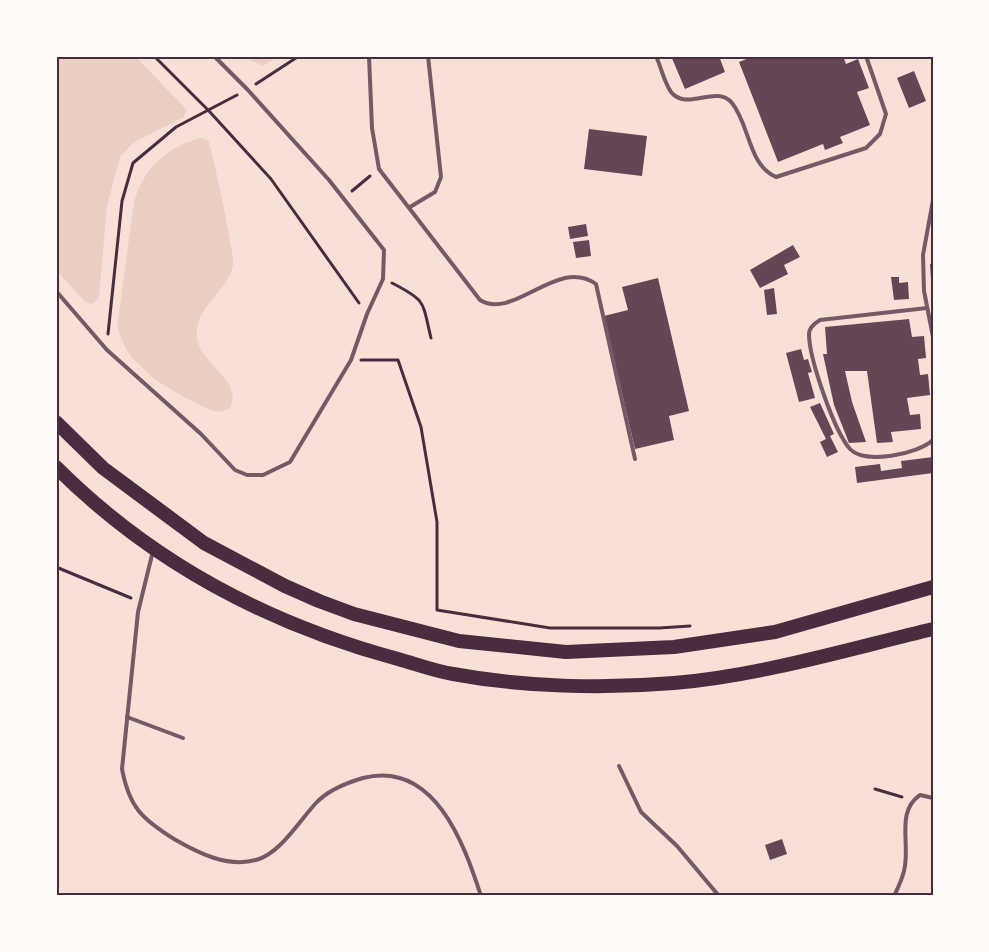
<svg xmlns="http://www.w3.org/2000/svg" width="989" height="952" viewBox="0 0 989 952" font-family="'Open Sans',sans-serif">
	<rect width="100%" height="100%" fill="#f7e1d7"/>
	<g fill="#ebcfc5">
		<polygon points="56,56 135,56 187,110 184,117 133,143 120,157 107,206 99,297 93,304 85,302 56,270"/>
		<polygon points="244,56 280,56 262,66"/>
		<path d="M200,138l6,1 3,3c8,33 16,67 21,100 1,7 4,16 3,23 -4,26 -40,42 -36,73 3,26 49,44 32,71l-9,3 -10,-2 -26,-13 -30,-18 -22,-21 -7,-11 -8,-19 17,-126c10,-35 32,-54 66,-64z"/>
	</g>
	<g fill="#644757">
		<polygon points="671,56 719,56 725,72 685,89"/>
		<polygon points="754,56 843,56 846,64 858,59 869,88 857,92 870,125 840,137 843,143 825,150 823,144 778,162 739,62"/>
		<polygon points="914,71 926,101 909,108 897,78"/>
		<polygon points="589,129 647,136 642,176 584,169"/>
		<polygon points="586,224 588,236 570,239 568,227"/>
		<polygon points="589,240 591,256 576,258 573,242"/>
		<polygon points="793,245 800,257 784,265 788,274 760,288 750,270"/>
		<polygon points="930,264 933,264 933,279 931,280"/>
		<polygon points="891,277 899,277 899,283 908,282 909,299 894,300"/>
		<polygon points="658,278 689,411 669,416 674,440 635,449 604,316 628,310 622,287"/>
		<polygon points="774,288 777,314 767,315 764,290"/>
		<polygon points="909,319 912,337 924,336 926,358 918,359 920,375 928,374 930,395 907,398 910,415 920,414 921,429 891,432 893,442 877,443 867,371 845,371 852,402 866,442 849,443 834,405 823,354 827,354 825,327"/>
		<polygon points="801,349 804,360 808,359 812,372 808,373 815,398 799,402 786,353"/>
		<polygon points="820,403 834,434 830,436 838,452 827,457 820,442 826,439 810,407"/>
		<polygon points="933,457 933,473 857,483 855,467 880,464 881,471 902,468 901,461"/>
		<polygon points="782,839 787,854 770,860 765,845"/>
	</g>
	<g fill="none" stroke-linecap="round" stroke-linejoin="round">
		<g stroke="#4a2c40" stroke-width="3">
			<polyline points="154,56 209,111 271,179 359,303"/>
			<polyline points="256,84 299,56"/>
			<polyline points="352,191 370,176"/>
			<path d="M392,283c35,18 30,18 39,55"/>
			<polyline points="108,334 122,201 133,163 176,127 237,95"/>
			<polyline points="361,360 398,360 421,427 437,522 437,610 550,628 659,628 690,626"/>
			<polyline points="56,567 131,598"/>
			<polyline points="875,789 902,797"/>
		</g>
		<g stroke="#755966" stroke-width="4">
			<path d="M369,56l3,72 7,41 101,131c34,21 78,-44 116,-16l39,175"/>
			<path d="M656,56c5,11 8,26 15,36 16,20 45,-8 61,11 18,22 16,62 44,74l90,-29 14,-14 6,-20 -20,-58"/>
			<polyline points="933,200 923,255 924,291 933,337"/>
			<polyline points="410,207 435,192 441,177 428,56"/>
			<polyline points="56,291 107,350 201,434 235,470 247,475 263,475 290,462 351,360 367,314 383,279 384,250 329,180 247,89 214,56"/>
			<path d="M927,308l-107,12c-5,3 -11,7 -11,14 0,24 25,97 41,115 15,16 68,5 83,-9"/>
			<path d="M153,551l-15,61 -16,157c7,38 20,50 52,70 24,14 54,29 82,21 24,-6 44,-40 60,-57 12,-13 30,-20 47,-25 71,-18 101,65 118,118"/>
			<polyline points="127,717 183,738"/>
			<polyline points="619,766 641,812 677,846 719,896"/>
			<path d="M894,896c4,-8 8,-17 10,-25 7,-26 -9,-59 16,-76l13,3"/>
		</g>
		<g stroke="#4a2c40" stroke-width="14">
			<polyline points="56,422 103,468 204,543 285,586 319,601 354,614 459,641 566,652 674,647 775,632 933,587"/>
			<path d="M56,467c96,96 212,157 342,192 18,5 36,12 55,15 70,13 150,15 221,9 85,-7 175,-34 259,-54"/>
		</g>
	</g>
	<rect width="989" height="952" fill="none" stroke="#fffaf5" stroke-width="115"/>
	<rect x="58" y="58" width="874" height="836" fill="none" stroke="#4a2c40" stroke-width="2"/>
</svg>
